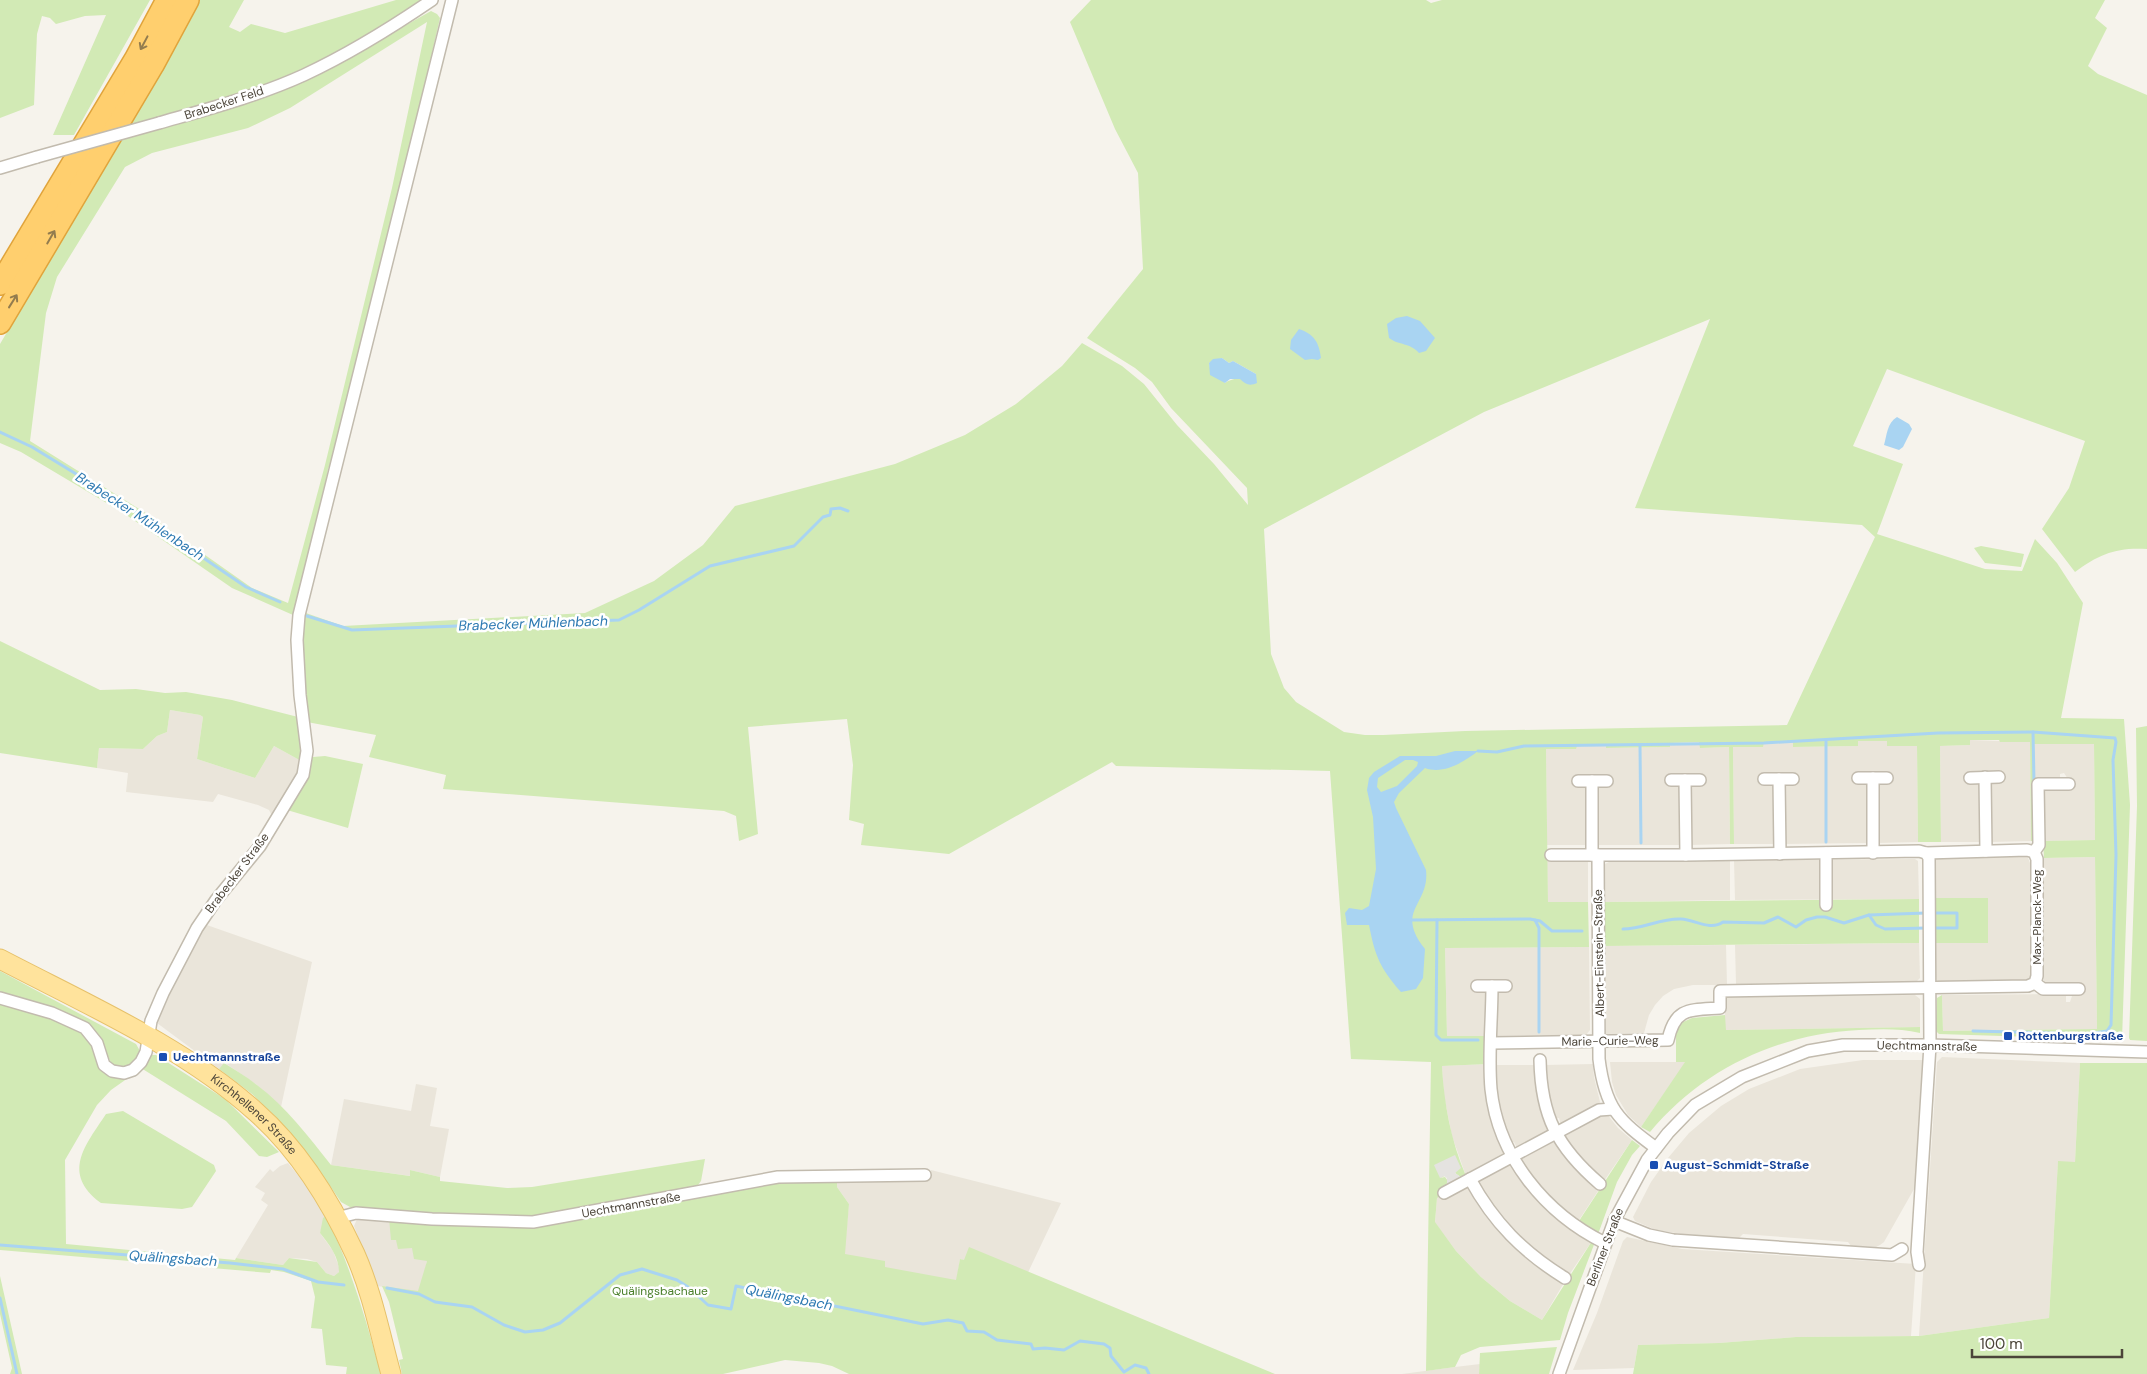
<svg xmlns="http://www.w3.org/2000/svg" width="2147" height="1374" viewBox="0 0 2147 1374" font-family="'DM Sans',sans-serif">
	<rect width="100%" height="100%" fill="#f6f3ec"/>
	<g fill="#eae5da">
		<polygon points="170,710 200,715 203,717 197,759 255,778 274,746 303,762 301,770 280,807 272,816 269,810 258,805 218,794 213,802 126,792 128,773 97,768 99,748 143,749 157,736 167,732"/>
		<polygon points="1970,740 2030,742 2031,841 1990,842 1981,782 1981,842 1941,842 1940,746 1970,745"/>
		<polygon points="1857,741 1887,741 1888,746 1917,746 1918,842 1877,843 1869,783 1869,843 1783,844 1774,784 1775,844 1734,844 1733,747 1763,747 1763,742 1793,742 1794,747 1857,746"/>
		<polygon points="1700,742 1700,748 1729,747 1730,844 1690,845 1681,784 1681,845 1596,845 1587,786 1588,845 1547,845 1546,749 1576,749 1576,746 1606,746 1607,748 1669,747 1670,743"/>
		<polygon points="2034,744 2094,744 2095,840 2043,841 2043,789 2072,789 2073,781 2068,779 2064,773 2060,774 2060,781 2034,781"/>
		<polygon points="2024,855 2028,858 2030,863 2032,974 2030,979 2026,981 1939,982 1936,979 1936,943 1988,943 1988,898 1935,898 1936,857"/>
		<polygon points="2095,857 2097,1029 1943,1031 1942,995 2066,994 2066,1002 2070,1002 2072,996 2078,994 2044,986 2044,858"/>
		<polygon points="1588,859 1588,902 1548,902 1547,860"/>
		<polygon points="1915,859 1918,861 1919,899 1735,900 1734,860"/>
		<polygon points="1730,860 1730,900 1605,902 1605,864 1609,862"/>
		<polygon points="204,924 312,962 281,1107 257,1085 225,1063 219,1069 157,1023 158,1011"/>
		<polygon points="1919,943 1920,978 1915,983 1736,984 1735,945"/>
		<polygon points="1726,945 1727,985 1693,985 1674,989 1663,996 1655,1005 1649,1015 1644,1033 1606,1034 1605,946"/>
		<polygon points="1589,947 1590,1030 1586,1035 1496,1036 1487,991 1487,1036 1447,1036 1445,948"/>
		<polygon points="1915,995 1920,999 1920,1027 1725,1030 1725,997"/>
		<polygon points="1942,1057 2080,1063 2075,1162 2058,1162 2049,1318 1919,1336 1937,1062"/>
		<polygon points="1863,1060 1924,1060 1918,1182 1884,1242 1880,1245 1876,1247 1851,1246 1848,1242 1743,1234 1739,1238 1682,1234 1656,1230 1635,1221 1633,1217 1651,1182 1668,1158 1689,1133 1721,1106 1749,1089 1800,1069"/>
		<polygon points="1610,1062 1686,1062 1641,1127 1628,1115 1616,1095 1612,1082"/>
		<polygon points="1488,1064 1507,1154 1466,1176 1452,1136 1444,1096 1442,1066"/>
		<polygon points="1593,1064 1594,1077 1600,1102 1599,1104 1561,1125 1559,1118 1555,1119 1548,1094 1545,1065"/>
		<polygon points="1495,1065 1537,1065 1551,1130 1517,1148 1514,1142 1511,1143 1501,1113 1496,1084"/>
		<polygon points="416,1084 437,1088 430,1126 449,1129 440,1177 410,1170 411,1176 331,1165 344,1099 411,1111"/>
		<polygon points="1602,1114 1607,1114 1618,1128 1632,1140 1604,1181 1590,1170 1563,1137 1564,1134"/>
		<polygon points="1554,1140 1573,1163 1573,1167 1600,1188 1577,1223 1556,1207 1521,1162 1524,1155"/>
		<polygon points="288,1163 314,1195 326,1216 320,1233 333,1251 339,1267 339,1272 334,1276 326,1273 317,1262 307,1259 289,1258 283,1265 236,1258 268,1205 261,1200 265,1193 255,1187 270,1169 273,1172 280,1166"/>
		<polygon points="1509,1163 1525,1181 1524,1185 1532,1195 1536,1195 1544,1204 1544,1208 1552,1215 1555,1215 1592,1241 1569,1275 1523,1242 1492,1206 1478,1182 1479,1178"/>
		<polygon points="931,1170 1061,1203 1023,1283 960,1259 955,1291 850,1266 844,1254 849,1204 837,1187 837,1177 930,1180"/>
		<polygon points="1468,1186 1483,1207 1483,1211 1513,1246 1565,1281 1542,1320 1510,1301 1481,1277 1456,1251 1435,1223 1437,1197"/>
		<polygon points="365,1217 389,1218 396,1240 413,1248 427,1261 420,1292 377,1286 354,1226 357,1219"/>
		<polygon points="1627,1237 1682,1249 1916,1264 1911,1336 1796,1337 1719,1343 1638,1345 1634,1368 1573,1370 1597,1313 1623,1241"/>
		<polygon points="1480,1364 1479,1374 1402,1374 1455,1367"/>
	</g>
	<g fill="#d2eab5" fill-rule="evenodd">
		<polygon points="0,0 150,0 74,135 53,135 106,15 85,16 56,24 50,18 42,16 37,34 34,105 0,118"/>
		<polygon points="200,0 244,0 229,27 240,32 251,24 285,33 396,0 422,0 381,30 322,62 279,82 232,98 210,102 165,117 130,125"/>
		<path d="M1091,0h335l5,3 11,-3h663l-10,18 12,10 -19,38 10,8 49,21v454c-30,-2 -48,5 -72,23l-33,-43 27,-41 16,-47 -198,-72 -34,77 50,18 -26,70 108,35 37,2 13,-32 22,24 26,40 -22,115 63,1 6,86 -8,235 -183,-6 -3,-3 1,-33 5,-3 1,36 154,-2 -2,-172 -51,1 -1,-17 52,-1 -1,-96h-60l1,97h-4l-1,-99h-30l-1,-2h-29v5l-30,1 1,96h-23l-1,-96h-30v-5h-29v5l-65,1v-5h-29l-1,5h-30l1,97h-4l-1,-97 -29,1 -1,-6 -29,1v4l-64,1v-2h-29l-1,3h-30l2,153h40l1,45 -144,1 2,88h40l1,28 -46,2c2,38 9,75 24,110l-4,2 -7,-5 1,-2 -16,7 5,-1 3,4 -7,14 -4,3 -2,24 21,29 25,26 29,24 32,19 50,-79 3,1 -27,71 -8,27 -80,7 -19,8 -6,12 -29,4 5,-309 -80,-3 -21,-288 -214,-5 -4,-4 -163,92 -88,-9 3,-21 -15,-4 4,-55 -6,-46 -99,8 10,107 -19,7 -3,-25 -12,-5 -281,-22 3,-14 -77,-18 7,-22 -69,-13 -6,-64 2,-46 40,14 242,-13 69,-32 49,-36 32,-39 160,-42 70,-29 51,-31 46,-38 20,-23 40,23 22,18 33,41 37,39 34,41 -1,-17 -76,-80 -19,-26 -17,-14 -48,-30 56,-69 -5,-96 -23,-44 -45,-107zM1710,319l-75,189 227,17 13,12 -88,188 -322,6 -82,4h-18l-21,-3 -48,-30 -12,-14 -13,-34 -7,-125 220,-117zM1222,358l7,5 4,-2 23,13c-9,3 -25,4 -31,9l-15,-15 -1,-5z"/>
		<path d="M431,11l6,3 3,4 -31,136 -73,296 -8,19 -6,36 -27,109 -2,1 -61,-27 -107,-74 -104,-62 -21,-9v-99l122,-207 114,-33 149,-67zM427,22l-35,166 -67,277 -37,138 -36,-15 -108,-76 -114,-71 16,-128 11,-36 68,-110 27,-14 96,-25 42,-20z"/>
		<polygon points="1981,546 2024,554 2021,567 1985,563 1974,548"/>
		<polygon points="0,641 100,690 136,689 165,693 186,692 232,700 298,717 303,762 274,746 255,778 197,759 203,717 200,715 170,710 167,732 157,736 143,749 99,748 97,768 0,753"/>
		<polygon points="2147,726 2147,1041 2130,1040 2129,1038 2137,806 2136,728"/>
		<polygon points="325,756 363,764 348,828 287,810 311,760 313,757"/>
		<polygon points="1935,898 1988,898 1988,943 1936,943"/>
		<polygon points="1919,899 1919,943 1605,946 1605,902"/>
		<polygon points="0,971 136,1044 140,1051 135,1063 125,1069 112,1065 98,1034 87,1024 0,994"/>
		<path d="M0,1003l46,11 31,14 13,12 5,12 33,26 -17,12 -14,15 -32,55 1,84 169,16 1,-2 47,7 6,-7 28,4 9,11 8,3 5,-4c0,-15 -10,-28 -19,-39l3,-15 3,-2c25,51 40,104 55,158h-35l1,-7 -21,-2 -4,-36 -11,-1 4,-31 -4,-16 -27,-9 -13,-2 -1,3 -270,-23z"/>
		<path d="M1725,1015l1,15 194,-3v6c-20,-5 -41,-4 -61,-3 -82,4 -156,39 -209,102l-9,-5 44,-65h-9v-29l5,-10 11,-5z"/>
		<polygon points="151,1055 156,1055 225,1099 279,1152 267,1157 259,1156 226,1121 141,1068"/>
		<path d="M224,1063c11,7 23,14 33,22 29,22 52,52 74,80l79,11v-6l30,7v4l67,7 25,-1 173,-28 -4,22 -6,8 -162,29 -171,-8 -12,-3 -9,-5 -28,-41 -36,-43 -25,-24 -33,-25z"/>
		<polygon points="2080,1063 2147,1063 2147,1374 1633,1374 1638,1345 1719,1343 1796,1337 1919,1336 2049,1318 2058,1161 2075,1162"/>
		<path d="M123,1111l91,54 2,6 -24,36 -10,2 -81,-6c-40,-30 -16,-57 5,-89z"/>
		<polygon points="1632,1140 1640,1146 1632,1155 1617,1182 1597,1237 1577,1224"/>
		<polygon points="837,1177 837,1187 849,1204 845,1254 885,1261 885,1267 956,1280 960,1259 964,1260 969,1247 1275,1374 849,1374 832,1366 819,1363 785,1360 723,1374 402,1374 399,1360 403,1359 389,1302 382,1286 418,1291 427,1261 414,1259 412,1248 398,1249 396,1240 391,1240 389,1218 534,1226 764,1184"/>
		<polygon points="0,1276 22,1374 10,1374 12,1368 0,1314"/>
		<polygon points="1557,1347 1549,1374 1479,1374 1480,1353"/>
	</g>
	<polygon fill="#e5e3e0" points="1455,1155 1461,1168 1455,1173 1462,1178 1447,1186 1447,1178 1444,1176 1440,1178 1434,1165"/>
	<g fill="#a9d4f2" fill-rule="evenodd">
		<path d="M1407,316l13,5 15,17 -9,13 -7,2c-10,-11 -19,-7 -30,-15l-2,-14 9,-6z"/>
		<path d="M1299,329c15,5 20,13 22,29l-3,2 -6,-1 -7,1 -15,-11 1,-9z"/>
		<path d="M1222,358l7,5 4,-2 23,13 1,9c-7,3 -11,2 -17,-4h-10l-5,4 -15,-8 -1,-12 4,-4z"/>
		<path d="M1897,417l12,7 3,5 -9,18 -4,3 -15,-5c3,-10 3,-22 13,-28z"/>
		<path d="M1455,751h23c-14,11 -35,24 -53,17l-26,25 -5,9 2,6 30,62c4,35 -32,40 -1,79l-2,29 -7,11 -15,3c-21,-24 -26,-36 -32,-67h-22l-2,-12 4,-5 13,2 7,-4 7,-37 -3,-52 -6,-27 2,-12 5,-6 26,-16h36zM1405,760h8l5,2 -1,4 -20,20 -16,6 -4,-5 1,-9z"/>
	</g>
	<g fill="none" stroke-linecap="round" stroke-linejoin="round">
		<g stroke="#a9d4f2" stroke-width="3">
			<polyline points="0,432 32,447 117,499 246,587 280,602"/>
			<polyline points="307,616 352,630 619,620 639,610 710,566 794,546 823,517 830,515 831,509 840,508 848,511"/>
			<polyline points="2033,732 2034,782"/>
			<polyline points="1826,740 1826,842"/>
			<polyline points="1640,745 1641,843"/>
			<polyline points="1478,751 1497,752 1524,746 1764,743 1938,733 2033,732 2115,738 2116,742 2113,760 2116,855 2111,1025 2107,1031 2088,1034 1973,1031"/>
			<polyline points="1932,913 1957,913 1957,928 1933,928"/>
			<polyline points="1869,915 1926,913"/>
			<polyline points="1412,920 1530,919 1540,921 1552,931 1582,931"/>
			<polyline points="1437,920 1436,1035 1441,1040 1478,1040"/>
			<polyline points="1535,920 1539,928 1539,1032"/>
			<path d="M1623,929c20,0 38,-11 58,-10 15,1 29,12 42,3l41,1 14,-6 18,10 10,-7 11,-3h8l19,6 25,-8 7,10 9,4 41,-1"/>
			<polyline points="0,1245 230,1263 283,1269 318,1282 344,1285"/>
			<polyline points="387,1288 419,1294 435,1302 472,1307 504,1325 525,1332 543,1330 560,1323 620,1275 642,1269 677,1280 688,1287 708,1305 731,1309 736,1286 923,1324 948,1320 963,1323 967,1331 984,1332 997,1340 1031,1344 1033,1349 1045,1348 1064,1350 1080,1341 1104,1344 1110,1348 1111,1356 1124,1372 1135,1365 1146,1368 1149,1374"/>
			<polyline points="0,1298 17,1374"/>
		</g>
		<g stroke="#c2bbae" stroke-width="14">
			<g id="minor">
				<path d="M159,123c49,-14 99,-27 145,-48 45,-21 87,-47 128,-75"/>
				<polyline points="0,168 37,157"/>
				<polyline points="1985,777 1986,851"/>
				<polyline points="1858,778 1887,778"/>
				<polyline points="1873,778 1873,853"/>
				<polyline points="1970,778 1999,777"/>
				<polyline points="1764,779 1793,779"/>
				<polyline points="1779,779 1780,854"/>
				<polyline points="1671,780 1700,780"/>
				<polyline points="1685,780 1686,855"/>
				<polyline points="1578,781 1607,781"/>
				<polyline points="1592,781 1592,855"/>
				<polyline points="2034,852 2039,845 2038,784 2069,784"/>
				<polyline points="1551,855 1686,855 1919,851 1926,853 1929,858 1930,1045 1917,1252 1919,1265"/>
				<path d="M1598,855l1,204c6,49 19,61 57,89"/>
				<polyline points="1826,905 1826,853"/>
				<polyline points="2035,983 2043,989 2079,989"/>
				<polyline points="1477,986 1506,986"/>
				<path d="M1492,986c0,34 -4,69 -1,103 7,68 55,125 114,154"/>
				<polyline points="0,998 52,1013 85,1028 97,1043 104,1065 112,1071 124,1073 133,1070 141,1062 146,1052 151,1021 163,993 197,928 216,900 260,846 303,775 307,751 300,695 297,640 299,615 452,0"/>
				<path d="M1492,1043l176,-3c7,-33 22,-30 52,-32v-17l308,-5 7,-3 2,-7v-117l-3,-7 -7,-2 -101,3"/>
				<path d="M1540,1060c1,56 17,87 60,124"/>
				<path d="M1470,1179c24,44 53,73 95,99"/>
				<polyline points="1444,1193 1599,1110 1613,1109"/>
				<polyline points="337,1218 356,1213 432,1219 533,1222 778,1177 925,1175"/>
				<polyline points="1614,1221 1649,1235 1673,1240 1892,1255 1902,1249"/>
				<polyline points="1559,1374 1614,1221 1647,1160 1668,1133 1695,1105 1742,1077 1808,1051 1843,1045 1930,1045 2147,1052"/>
			</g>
		</g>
		<g stroke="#e6c16a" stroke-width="21">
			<g id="primary">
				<path id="s1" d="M0,959c86,45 184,88 256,153 43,38 75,90 99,142 17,38 25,80 36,120"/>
			</g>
		</g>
		<g stroke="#e0a43c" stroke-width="24">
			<g id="motorway">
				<polyline points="0,284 136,58 167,0"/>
				<polyline points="0,323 153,65 188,0"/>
			</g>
		</g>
		<use href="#minor" stroke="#fff" stroke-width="11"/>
		<use href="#primary" stroke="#ffe39c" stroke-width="19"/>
		<use href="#motorway" stroke="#ffcf6e" stroke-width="21"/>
		<g stroke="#c2bbae" stroke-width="14" stroke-linecap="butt">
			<polyline id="minor-bridge" points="37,157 159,123"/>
		</g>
		<use href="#minor-bridge" stroke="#fff" stroke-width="11"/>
	</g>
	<defs><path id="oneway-shaft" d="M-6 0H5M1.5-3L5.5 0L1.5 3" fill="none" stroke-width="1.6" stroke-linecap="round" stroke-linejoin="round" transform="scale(1.25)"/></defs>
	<g stroke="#937c4e">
		<use href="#oneway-shaft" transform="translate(144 43) rotate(118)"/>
		<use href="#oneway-shaft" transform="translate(51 237) rotate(-60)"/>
		<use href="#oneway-shaft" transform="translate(13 301) rotate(-58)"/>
	</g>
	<g fill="#1a4fb4" stroke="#fff" stroke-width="2">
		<rect x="2003" y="1031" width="10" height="10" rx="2.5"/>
		<rect x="158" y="1052" width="10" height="10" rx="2.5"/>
		<rect x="1649" y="1160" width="10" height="10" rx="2.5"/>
	</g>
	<g text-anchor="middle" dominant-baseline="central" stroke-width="5" stroke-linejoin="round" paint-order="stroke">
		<g font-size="12" fill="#4b4439" stroke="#fff">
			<text transform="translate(224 103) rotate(-18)">Brabecker Feld</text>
			<text transform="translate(237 873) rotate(-53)">Brabecker Straße</text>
			<text transform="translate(2037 917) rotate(-90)">Max-Planck-Weg</text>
			<text transform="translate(1599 953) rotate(-91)">Albert-Einstein-Straße</text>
			<text transform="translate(1610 1041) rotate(-1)">Marie-Curie-Weg</text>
			<text transform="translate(1927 1046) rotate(1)">Uechtmannstraße</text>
			<text stroke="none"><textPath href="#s1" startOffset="299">Kirchhellener Straße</textPath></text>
			<text transform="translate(631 1205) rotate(-10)">Uechtmannstraße</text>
			<text transform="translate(1605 1247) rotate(-69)">Berliner Straße</text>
		</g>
		<g font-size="12" font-weight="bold" fill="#164399" stroke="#fff" text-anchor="start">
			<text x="2018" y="1036">Rottenburgstraße</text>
			<text x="173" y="1057">Uechtmannstraße</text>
			<text x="1664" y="1165">August-Schmidt-Straße</text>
		</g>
		<g font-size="12" fill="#4a7f2a" stroke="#fff">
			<text x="660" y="1291">Quälingsbachaue</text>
		</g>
		<g font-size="14" font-style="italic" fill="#2e7ab2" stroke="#fff">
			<text transform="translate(140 516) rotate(33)">Brabecker Mühlenbach</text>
			<text transform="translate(533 623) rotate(-2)">Brabecker Mühlenbach</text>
			<text transform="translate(173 1258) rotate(4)">Quälingsbach</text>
			<text transform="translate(789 1297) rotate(11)">Quälingsbach</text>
		</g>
	</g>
	<path d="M1972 1349v8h150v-8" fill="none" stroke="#4b4439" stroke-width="2.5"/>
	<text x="1980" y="1349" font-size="15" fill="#4b4439" stroke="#ffffff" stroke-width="4" paint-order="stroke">100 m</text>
</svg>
